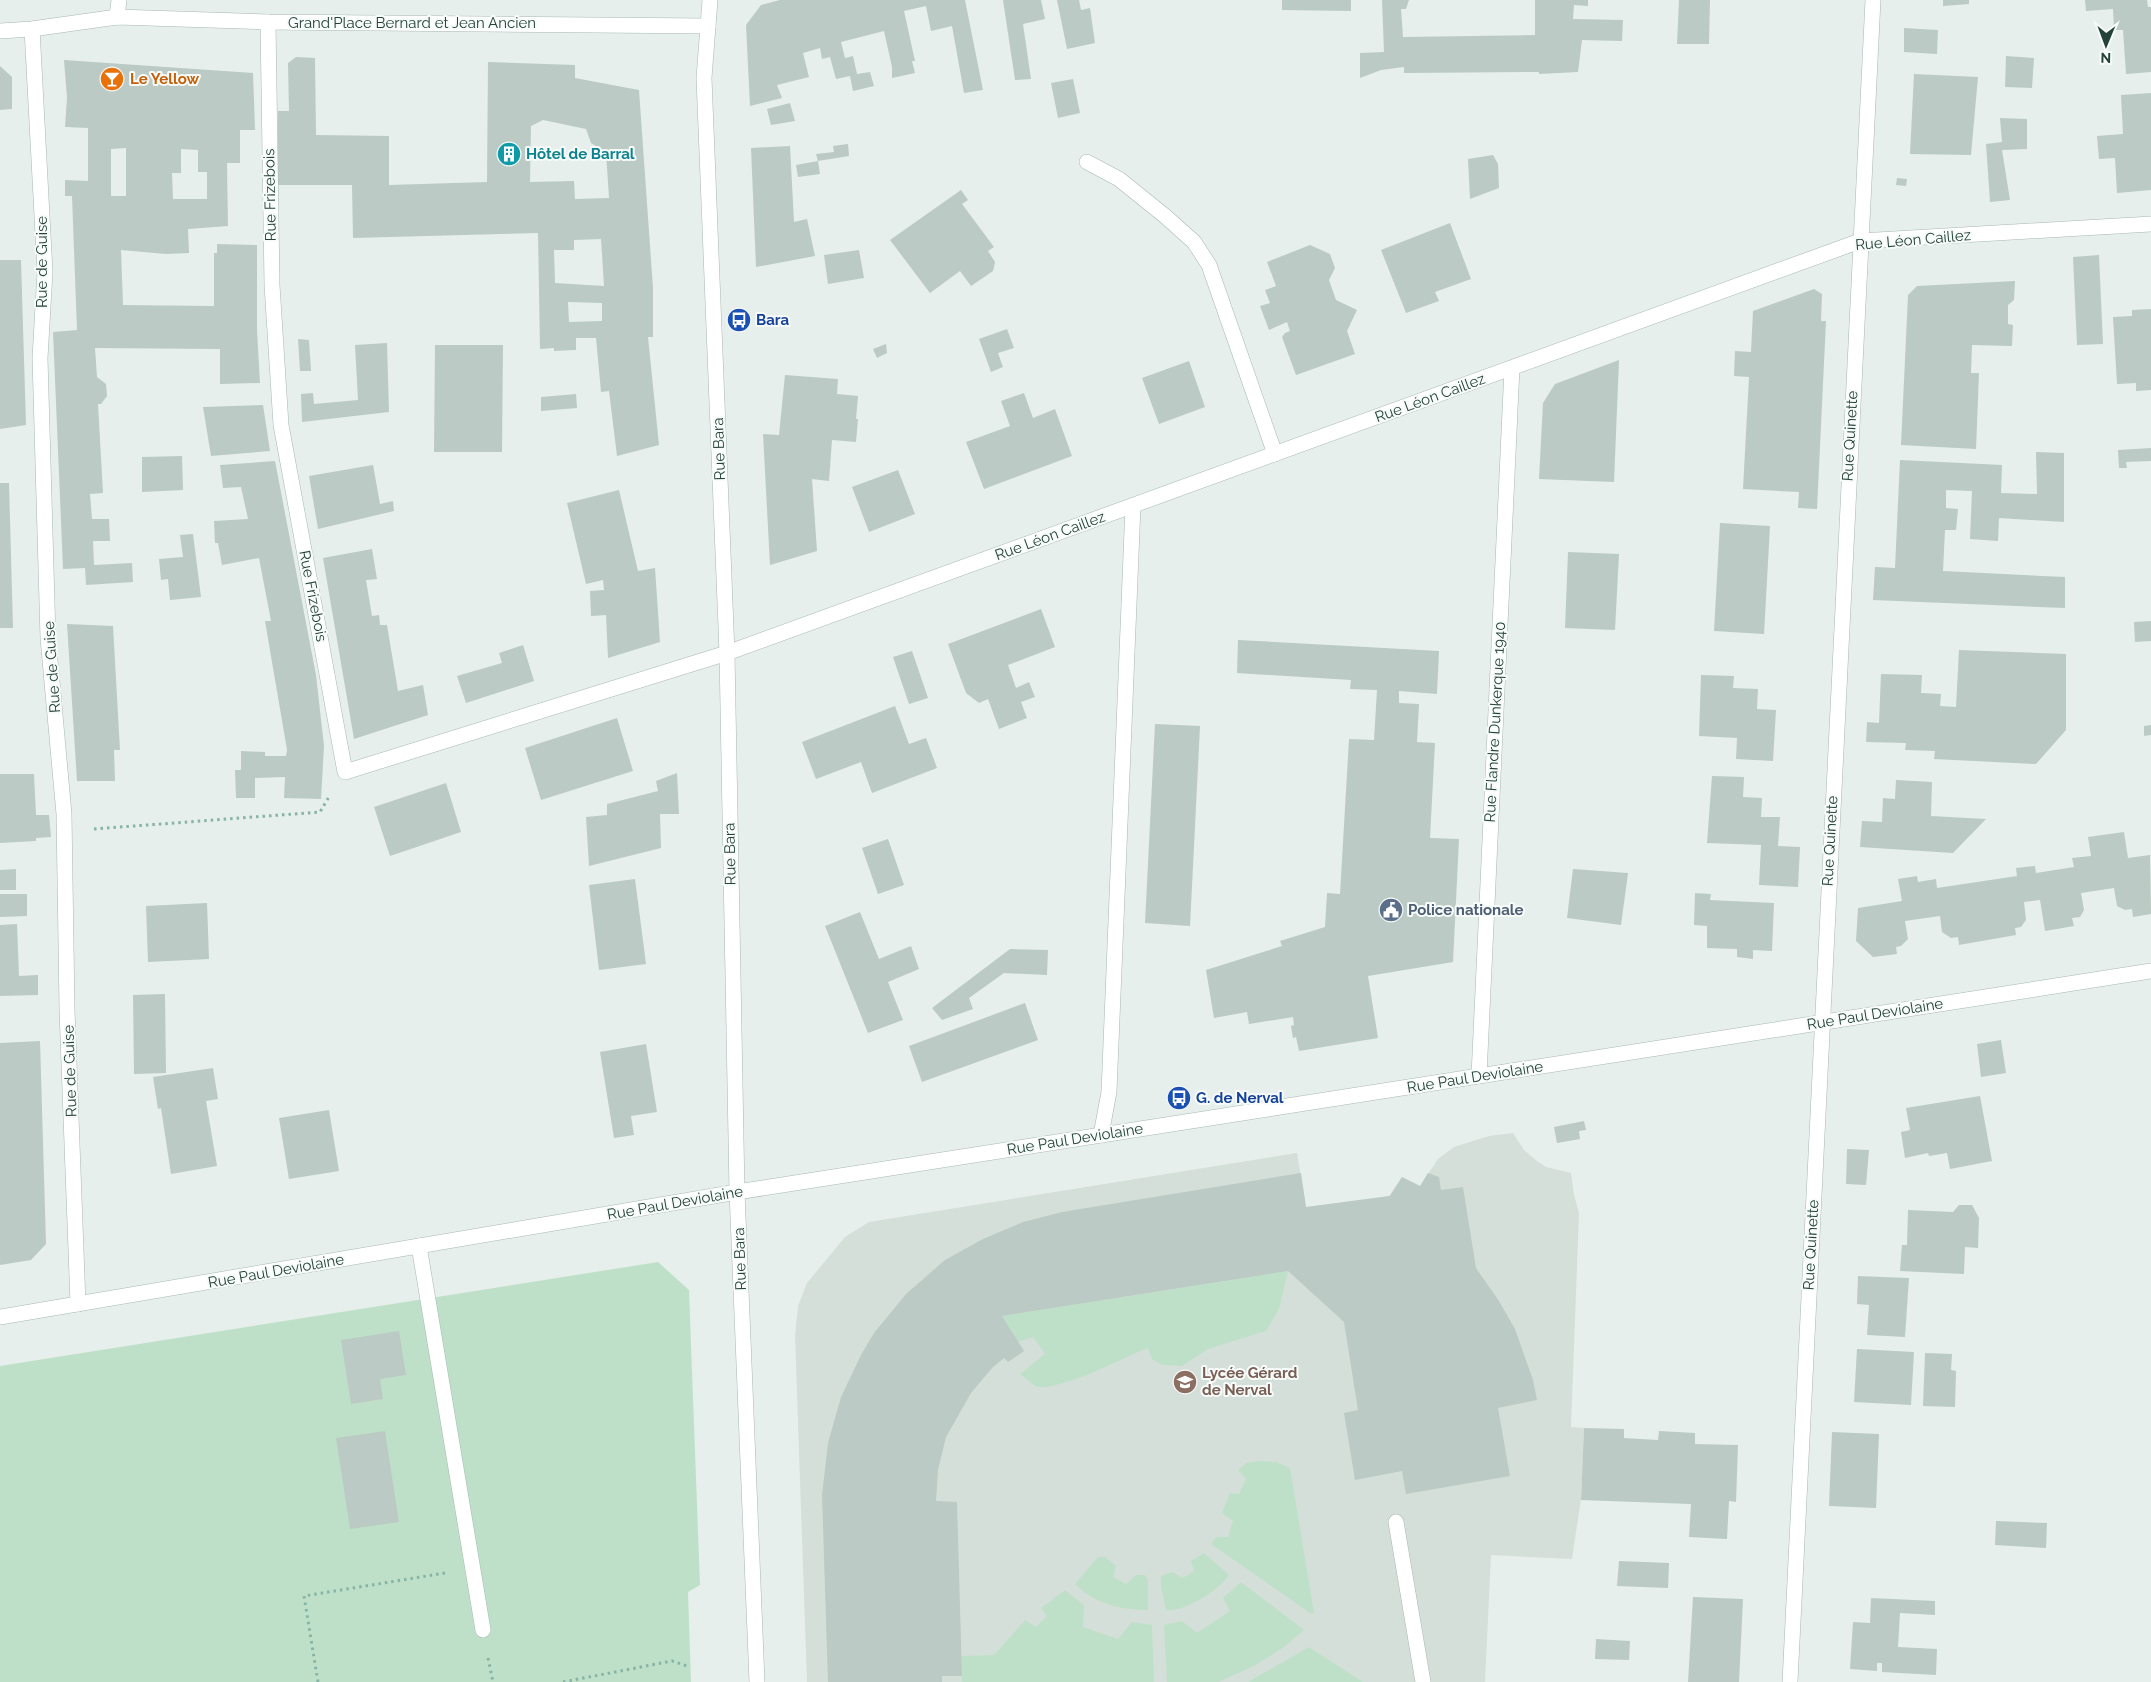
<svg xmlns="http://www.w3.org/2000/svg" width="2151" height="1682" viewBox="0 0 2151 1682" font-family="Raleway,sans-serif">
	<rect width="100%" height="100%" fill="#e6efeb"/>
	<polygon fill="#d4dfda" points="1513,1133 1524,1150 1537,1161 1546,1167 1571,1173 1574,1195 1579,1213 1571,1427 1584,1428 1581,1499 1572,1559 1491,1555 1485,1682 807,1682 795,1336 798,1306 807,1283 845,1237 869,1222 1297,1153 1306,1207 1389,1196 1402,1177 1420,1186 1438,1159 1454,1147 1489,1136"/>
	<g fill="#bfe0c8">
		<polygon points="658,1262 689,1290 700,1585 688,1592 691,1682 0,1682 0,1366"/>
		<path d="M1288,1271l-9,38 -13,22 -58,18 -26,17 -20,-1 -10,-6 -4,-11c-22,8 -92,46 -113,38 -5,-3 -10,-9 -15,-12l25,-20 -12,-17 -15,5 -16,-26z"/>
		<polygon points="1260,1461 1276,1462 1290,1468 1314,1613 1310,1613 1211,1544 1216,1537 1228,1537 1233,1521 1222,1513 1230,1493 1239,1494 1246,1479 1238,1470 1246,1463"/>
		<path d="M1204,1553l25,22c-11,16 -44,37 -63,35l-5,-23v-11l11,-4 11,6 11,-7 -3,-10z"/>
		<path d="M1098,1557h7l11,9 -3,11 13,7 10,-9h9l3,5v30c-27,0 -53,-6 -73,-26z"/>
		<polygon points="1241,1582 1304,1630 1283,1648 1254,1666 1218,1682 1167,1682 1164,1625 1182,1621 1197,1633 1230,1611 1223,1598"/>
		<polygon points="1065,1590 1084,1605 1083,1627 1118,1639 1132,1622 1152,1625 1154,1682 962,1682 961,1656 994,1655 1025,1620 1036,1627 1047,1616 1041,1608"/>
		<polygon points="1309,1647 1363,1682 1248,1682"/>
	</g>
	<g fill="#bbcac4" fill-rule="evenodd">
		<polygon points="780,0 965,0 983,90 964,93 952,26 931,31 926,6 904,11 915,61 912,61 915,73 892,78 892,67 884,31 841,42 845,58 853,56 857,74 870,72 874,86 853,91 850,76 836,79 830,57 822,59 820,48 803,53 809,77 777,85 782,98 750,106 746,25 761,5"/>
		<polygon points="1003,0 1041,0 1045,19 1023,24 1031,79 1015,80"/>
		<polygon points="1057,0 1079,0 1081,10 1090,8 1095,43 1067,49"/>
		<polygon points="1282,0 1351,0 1351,11 1282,10"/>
		<polygon points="1382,0 1409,0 1406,9 1401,9 1403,37 1535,35 1535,0 1588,0 1588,6 1574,5 1573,19 1623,20 1622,41 1582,40 1578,72 1539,74 1539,72 1404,73 1404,67 1381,70 1360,78 1360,53 1384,52"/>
		<polygon points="1679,0 1710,0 1709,44 1677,44"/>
		<polygon points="1943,0 1969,0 1969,4 1943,6"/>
		<polygon points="2085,0 2147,0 2148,7 2151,7 2151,72 2126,74 2123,30 2114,30 2113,9 2086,11"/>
		<polygon points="1904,28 1938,30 1937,54 1904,52"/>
		<polygon points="2006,56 2034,58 2032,88 2005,87"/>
		<path d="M296,57l19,1 1,77 73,1v49l98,-3 1,-120 87,3v13l64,12 14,198v49h-5l11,108 -42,11 -8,-65 -8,1 -5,-54h-20v12l-22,1v-3l-14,1 -2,-116 -185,5 -1,-53h-75l1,-74h11l-1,-48zM543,120l43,9 5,14 15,9 3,46 -34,1 -1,-18 -44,1 1,-56zM601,239l3,47 -49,-3 -1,-33h20v-10zM568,302l34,1v18l-33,1z"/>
		<path d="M64,60l189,13 2,57h-15v33h-13l1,63 -40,3 1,24 -23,1 -45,-4 2,55 91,1v-53h3v-9l40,1v86l3,52 -40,1v-35l-125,-1 2,29 9,7 1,12 -6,8h-3l5,89 -13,1 2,25h17l1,22h-17l1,24 38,-2 1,19 -47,3 -1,-17 -22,1 -10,-237 24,-2 -5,-134h-7v-16l23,1v-53l-23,-1 2,-29zM126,148v48h-15v-47zM181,149l17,1v22h9v27h-34l-1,-26h9z"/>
		<polygon points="0,66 12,77 12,109 0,110"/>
		<polygon points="1914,74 1978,77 1971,155 1910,154"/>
		<polygon points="1073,79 1080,113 1058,118 1051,83"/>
		<polygon points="2151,93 2151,190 2117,193 2115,158 2099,159 2097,136 2123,134 2121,95"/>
		<polygon points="790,103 795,121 771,125 767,109"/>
		<polygon points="2000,118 2027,119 2027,149 2002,150 2010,200 1990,202 1986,144 2002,142"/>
		<polygon points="848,144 849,156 818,161 816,154 834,152 833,146"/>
		<polygon points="790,146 794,222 807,219 815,256 756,267 751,148"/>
		<polygon points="1493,155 1498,164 1499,188 1470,199 1468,159"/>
		<polygon points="818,161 820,174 798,177 796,165"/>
		<polygon points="1897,178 1907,179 1906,186 1896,185"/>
		<polygon points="961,190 968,200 962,204 994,247 988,251 995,262 993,271 971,286 960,271 930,293 890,240"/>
		<polygon points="1450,223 1471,279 1435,292 1439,301 1406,313 1381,250"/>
		<polygon points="1310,245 1330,254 1335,268 1329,280 1336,300 1357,310 1347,331 1355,354 1296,375 1282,337 1285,333 1290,331 1287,322 1269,330 1260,306 1270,303 1265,290 1276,286 1267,262"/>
		<polygon points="859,250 864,278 828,284 824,255"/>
		<polygon points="2099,255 2103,344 2077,345 2073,257"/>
		<polygon points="0,260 21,260 26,425 0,429"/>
		<polygon points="2015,281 2014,300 2008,305 2008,324 2013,325 2012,346 1972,345 1971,373 1979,373 1976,449 1901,445 1908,295 1917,286"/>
		<polygon points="1814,289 1822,294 1821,321 1826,321 1817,509 1798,508 1799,492 1743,489 1749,377 1734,376 1735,351 1751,352 1753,311"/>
		<polygon points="2151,309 2151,390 2136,391 2136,383 2117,384 2113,317 2132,316 2132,310"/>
		<polygon points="1007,329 1014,348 998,353 1003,367 991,372 979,339"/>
		<polygon points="298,339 309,340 311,371 300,371"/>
		<polygon points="387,343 389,412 302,422 301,394 313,393 314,404 358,400 355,345"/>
		<polygon points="886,344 887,353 877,358 873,349"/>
		<polygon points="435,345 503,345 502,452 434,452"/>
		<polygon points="1619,360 1614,482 1539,479 1543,403 1555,384"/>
		<polygon points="1189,361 1205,407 1159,424 1142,378"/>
		<polygon points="785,375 838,379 837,394 858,396 856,419 858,419 856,442 832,440 829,481 812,479 817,551 770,565 763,434 779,435"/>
		<polygon points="1024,393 1033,418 1055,409 1072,456 984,489 966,442 1010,426 1001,401"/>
		<polygon points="576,394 577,408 541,411 541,397"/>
		<polygon points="263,405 270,451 211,456 203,407"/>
		<polygon points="2151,448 2151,461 2126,462 2127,468 2119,468 2118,450"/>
		<polygon points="2036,452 2064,453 2064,522 1999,518 1998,541 1970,539 1972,491 1946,490 1946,508 1958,509 1956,530 1945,530 1943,571 2065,577 2065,608 1873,600 1875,567 1895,568 1900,460 2002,465 2001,493 2037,494"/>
		<polygon points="182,456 183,490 142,492 142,457"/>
		<polygon points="275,461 316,675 324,746 321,799 284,798 285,777 255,778 255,798 236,798 235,770 241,770 241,751 265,752 265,756 286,756 287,750 265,621 271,621 259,558 222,565 218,543 215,543 214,521 248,519 241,487 223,488 220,465"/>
		<polygon points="373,465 380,504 393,501 394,511 318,529 309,476"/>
		<polygon points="898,470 915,514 869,532 852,487"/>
		<polygon points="0,483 9,483 13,628 0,628"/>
		<polygon points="619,490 638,571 655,568 660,642 608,658 606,615 591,616 590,591 604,590 603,580 586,584 567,503"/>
		<polygon points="1720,523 1770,526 1764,634 1714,631"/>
		<polygon points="193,534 201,597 170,600 168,579 161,580 159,559 183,557 180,535"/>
		<polygon points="372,549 377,579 366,580 372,616 379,615 380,625 387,625 398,691 423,685 428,715 354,739 323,558"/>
		<polygon points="1568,552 1619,554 1615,630 1565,628"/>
		<polygon points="1041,609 1055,647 1008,665 1016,688 1029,682 1035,697 1021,702 1027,718 999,729 988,699 979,703 966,693 948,644"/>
		<polygon points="2151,621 2151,641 2135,642 2134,622"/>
		<polygon points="67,624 113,626 120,750 114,750 115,781 77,781"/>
		<polygon points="1238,640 1439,651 1437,694 1399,691 1399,703 1419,704 1417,742 1435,743 1430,838 1459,839 1453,962 1368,976 1378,1038 1299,1051 1296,1037 1293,1038 1291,1026 1294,1025 1293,1017 1249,1024 1247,1012 1214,1018 1206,970 1282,946 1280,941 1325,927 1327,893 1340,894 1349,739 1374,740 1377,690 1350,689 1351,680 1237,673"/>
		<polygon points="523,645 534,681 466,703 457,676 502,663 499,653"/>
		<polygon points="1959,650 2066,654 2066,730 2036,764 1934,759 1935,751 1905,750 1906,743 1866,742 1867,722 1879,723 1881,674 1922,675 1921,693 1941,694 1940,706 1956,707"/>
		<polygon points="912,651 928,698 909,704 893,657"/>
		<polygon points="1701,675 1734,676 1733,688 1758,689 1757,709 1776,710 1773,761 1736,759 1737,738 1699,736"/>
		<polygon points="895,706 909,744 926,738 937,768 872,793 861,762 816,779 802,742"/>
		<polygon points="617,718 633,771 541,800 525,748"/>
		<polygon points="1155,724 1200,726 1190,926 1145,923"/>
		<polygon points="2151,725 2151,735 2144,736 2144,726"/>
		<polygon points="677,773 679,814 660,814 661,848 589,866 586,817 607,815 607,804 658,791 656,781"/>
		<polygon points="0,774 34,774 36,815 49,815 51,837 36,838 36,841 0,843"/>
		<polygon points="1712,776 1744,777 1743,797 1762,798 1761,817 1780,817 1778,846 1800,847 1798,887 1759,885 1761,845 1707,843"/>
		<polygon points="1896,780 1932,782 1931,816 1986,819 1953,853 1860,847 1862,821 1882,822 1883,798 1895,799"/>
		<polygon points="446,783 461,832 390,856 374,807"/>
		<polygon points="2124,832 2128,858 2150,855 2151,914 2133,917 2132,909 2125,910 2117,906 2114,888 2081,893 2084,910 2080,917 2072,918 2074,926 2045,931 2040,900 2024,902 2026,920 2021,927 2015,928 2016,935 1959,945 1958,937 1951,938 1942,932 1940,916 1905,921 1908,939 1901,946 1896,947 1897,954 1873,957 1856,941 1858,908 1902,901 1898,879 1917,876 1918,882 1936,879 1937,888 2017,876 2016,868 2035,866 2036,873 2074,867 2072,858 2091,856 2088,837"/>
		<polygon points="888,839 904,885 878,894 862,848"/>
		<polygon points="16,869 16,890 0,890 0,870"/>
		<polygon points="1573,869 1628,873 1621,925 1567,918"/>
		<polygon points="635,879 646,964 599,970 589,885"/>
		<polygon points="1695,893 1711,894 1710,900 1774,903 1772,951 1753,950 1753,959 1737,957 1737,949 1707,948 1707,926 1694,925"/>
		<polygon points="0,894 27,894 27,916 0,917"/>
		<polygon points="207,903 209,959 148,962 146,906"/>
		<polygon points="860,912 879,959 911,946 919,969 888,982 903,1020 868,1033 825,926"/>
		<polygon points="17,924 19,976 38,975 38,995 0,996 0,925"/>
		<polygon points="1010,949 1048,950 1047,975 1004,973 969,998 973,1009 942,1020 932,1008"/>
		<polygon points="165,994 166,1073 134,1074 133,995"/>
		<polygon points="1025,1003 1038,1040 922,1082 909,1046"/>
		<polygon points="2001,1040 2006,1073 1981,1077 1977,1044"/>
		<polygon points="40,1041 46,1244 31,1260 0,1265 0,1043"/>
		<polygon points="646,1044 657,1112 631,1116 634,1135 614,1138 600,1052"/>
		<polygon points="213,1068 218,1099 206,1101 217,1166 171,1174 161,1108 158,1109 153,1077"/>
		<polygon points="1980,1096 1992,1161 1950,1169 1947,1153 1929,1156 1928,1153 1905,1158 1901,1132 1910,1130 1906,1108"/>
		<polygon points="329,1110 339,1171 289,1179 279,1118"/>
		<polygon points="1584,1121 1586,1130 1579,1131 1580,1139 1557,1143 1554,1127"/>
		<polygon points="1847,1149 1869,1150 1866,1185 1846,1184"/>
		<polygon points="1301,1173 1306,1207 1390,1196 1402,1177 1420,1186 1428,1173 1439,1177 1441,1190 1463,1187 1476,1268 1499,1301 1515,1329 1533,1380 1537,1400 1498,1408 1510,1476 1406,1494 1402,1471 1355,1480 1344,1413 1358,1410 1344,1322 1288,1271 1002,1316 1024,1351 1008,1362 1004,1358 993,1367 971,1393 946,1437 938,1470 936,1501 957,1502 962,1676 942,1676 942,1682 828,1682 822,1495 828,1443 841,1397 861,1355 874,1333 906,1294 945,1260 983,1239 1023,1222 1062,1212"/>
		<polygon points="1959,1205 1972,1205 1979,1218 1978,1248 1965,1247 1964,1274 1900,1271 1902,1245 1907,1245 1908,1210 1953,1212"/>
		<polygon points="1858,1276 1909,1278 1905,1337 1867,1335 1869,1305 1857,1304"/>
		<polygon points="399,1331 406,1375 380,1379 383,1399 351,1404 341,1340"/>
		<polygon points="1857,1349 1914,1352 1911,1405 1854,1402"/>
		<polygon points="1925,1353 1952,1354 1951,1370 1956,1371 1955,1407 1923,1406"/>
		<polygon points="1584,1428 1624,1429 1624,1438 1658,1440 1659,1431 1695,1433 1695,1444 1738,1445 1736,1502 1729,1501 1727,1539 1689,1537 1691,1504 1581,1500"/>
		<polygon points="385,1431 399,1522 350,1529 336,1438"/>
		<polygon points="1832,1432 1879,1434 1876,1508 1829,1506"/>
		<polygon points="1996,1521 2047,1523 2046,1548 1995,1545"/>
		<polygon points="1619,1561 1669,1563 1668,1588 1617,1586"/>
		<polygon points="1693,1597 1743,1599 1739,1682 1688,1682"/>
		<polygon points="1871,1598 1935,1601 1935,1615 1900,1613 1898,1647 1937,1649 1936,1675 1882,1672 1882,1663 1877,1663 1877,1671 1850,1669 1853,1622 1870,1623"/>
		<polygon points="1596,1639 1630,1641 1629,1660 1595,1659"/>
	</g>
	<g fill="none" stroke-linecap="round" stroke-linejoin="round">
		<g stroke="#a8b8b2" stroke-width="16">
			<g id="minor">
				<polyline points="710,0 704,78 727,653 737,1192 757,1682"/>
				<polyline points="117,17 119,0"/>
				<polyline points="268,22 272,285 281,425 345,772 727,653 1860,241 2151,224"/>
				<polyline points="32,29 45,272 40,358 48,638 64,814 67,1010 78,1304"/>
				<polyline points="0,31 32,29 117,17 268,22 708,26"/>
				<polyline points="1087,162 1119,179 1165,216 1194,242 1209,265 1275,454"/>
				<polyline points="1479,1076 1512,368"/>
				<polyline points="1101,1135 1109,1092 1133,506"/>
				<polyline points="419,1246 483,1630"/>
				<polyline points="0,1317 737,1192 2151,971"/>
				<polyline points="1396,1522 1423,1682"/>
				<polyline points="1790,1682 1873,0"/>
			</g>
		</g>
		<g stroke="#86b3a5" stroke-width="3" stroke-dasharray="2.5 4" stroke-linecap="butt">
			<polyline points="94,829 320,812 330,795"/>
			<polyline points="488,1658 493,1682"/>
			<polyline points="318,1682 304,1596 445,1573"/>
			<polyline points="563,1682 672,1661 690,1667"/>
		</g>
		<use href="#minor" stroke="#fff" stroke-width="15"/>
	</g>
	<defs>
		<g id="bar-disc" transform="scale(1.25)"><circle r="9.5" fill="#e8710a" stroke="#f7fbf9"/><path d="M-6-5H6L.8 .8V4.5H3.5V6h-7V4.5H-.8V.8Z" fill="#fff"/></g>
		<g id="building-disc" transform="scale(1.25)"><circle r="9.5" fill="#0f9aa8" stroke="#f7fbf9"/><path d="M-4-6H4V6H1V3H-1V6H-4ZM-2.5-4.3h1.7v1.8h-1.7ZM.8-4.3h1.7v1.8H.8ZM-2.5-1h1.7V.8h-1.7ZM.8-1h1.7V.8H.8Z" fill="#fff"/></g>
		<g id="bus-disc" transform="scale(1.25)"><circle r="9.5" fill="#1a4fb4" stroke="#f7fbf9"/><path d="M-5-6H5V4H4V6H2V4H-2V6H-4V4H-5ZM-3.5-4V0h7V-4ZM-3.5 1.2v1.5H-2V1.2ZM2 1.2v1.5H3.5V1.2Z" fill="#fff"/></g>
		<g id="civic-disc" transform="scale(1.25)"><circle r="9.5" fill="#5c6f8a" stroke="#f7fbf9"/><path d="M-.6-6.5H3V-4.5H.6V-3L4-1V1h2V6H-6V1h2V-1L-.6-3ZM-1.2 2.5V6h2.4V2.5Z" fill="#fff"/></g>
		<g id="school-disc" transform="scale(1.25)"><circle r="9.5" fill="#8d6e63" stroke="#f7fbf9"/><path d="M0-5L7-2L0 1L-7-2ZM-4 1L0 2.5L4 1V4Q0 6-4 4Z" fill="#fff"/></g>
	</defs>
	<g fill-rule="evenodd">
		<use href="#bar-disc" x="112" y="79"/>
		<use href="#building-disc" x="509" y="154"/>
		<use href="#bus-disc" x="739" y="320"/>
		<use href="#civic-disc" x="1391" y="910"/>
		<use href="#bus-disc" x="1179" y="1098"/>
		<use href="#school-disc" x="1185" y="1382"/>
	</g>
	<g text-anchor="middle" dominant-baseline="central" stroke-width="4" stroke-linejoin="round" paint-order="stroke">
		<g font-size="15" fill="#24423a" stroke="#f7fbf9">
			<text x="412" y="23">Grand'Place Bernard et Jean Ancien</text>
			<text transform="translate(270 195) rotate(-91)">Rue Frizebois</text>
			<text transform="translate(1913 240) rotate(-5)">Rue Léon Caillez</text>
			<text transform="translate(42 262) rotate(-90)">Rue de Guise</text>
			<text transform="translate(1430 398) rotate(-20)">Rue Léon Caillez</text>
			<text transform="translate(1850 436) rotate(-87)">Rue Quinette</text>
			<text transform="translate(719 449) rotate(-92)">Rue Bara</text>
			<text transform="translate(1050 536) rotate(-20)">Rue Léon Caillez</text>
			<text transform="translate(313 596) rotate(79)">Rue Frizebois</text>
			<text transform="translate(52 667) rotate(-94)">Rue de Guise</text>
			<text transform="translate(1495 722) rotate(-87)">Rue Flandre Dunkerque 1940</text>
			<text transform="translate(1830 841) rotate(-87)">Rue Quinette</text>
			<text transform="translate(730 854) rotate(-91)">Rue Bara</text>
			<text transform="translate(1875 1014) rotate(-9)">Rue Paul Deviolaine</text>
			<text transform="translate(70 1071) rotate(-92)">Rue de Guise</text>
			<text transform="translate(1475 1077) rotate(-9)">Rue Paul Deviolaine</text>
			<text transform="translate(1075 1139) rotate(-9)">Rue Paul Deviolaine</text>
			<text transform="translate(675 1203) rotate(-10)">Rue Paul Deviolaine</text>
			<text transform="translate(1811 1245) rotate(-87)">Rue Quinette</text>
			<text transform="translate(740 1259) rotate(-92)">Rue Bara</text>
			<text transform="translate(276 1271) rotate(-10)">Rue Paul Deviolaine</text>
		</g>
		<g font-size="15" font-weight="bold" fill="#c56008" stroke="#f7fbf9" text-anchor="start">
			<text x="130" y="79">Le Yellow</text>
		</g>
		<g font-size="15" font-weight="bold" fill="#0d838f" stroke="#f7fbf9" text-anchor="start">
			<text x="526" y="154">Hôtel de Barral</text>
		</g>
		<g font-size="15" font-weight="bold" fill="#164399" stroke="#f7fbf9" text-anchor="start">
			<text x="756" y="320">Bara</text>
			<text x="1196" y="1098">G. de Nerval</text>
		</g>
		<g font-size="15" font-weight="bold" fill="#4e5e75" stroke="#f7fbf9" text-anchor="start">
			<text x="1408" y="910">Police nationale</text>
		</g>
		<g font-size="15" font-weight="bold" fill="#785e54" stroke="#f7fbf9" text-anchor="start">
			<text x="1202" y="1373">Lycée Gérard<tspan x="1202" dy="17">de Nerval</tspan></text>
		</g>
	</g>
	<g transform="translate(2106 45) rotate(181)" stroke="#f7fbf9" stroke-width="4" paint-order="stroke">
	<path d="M0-4L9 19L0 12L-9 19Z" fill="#24423a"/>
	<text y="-8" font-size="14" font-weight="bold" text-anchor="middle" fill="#24423a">N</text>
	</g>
</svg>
